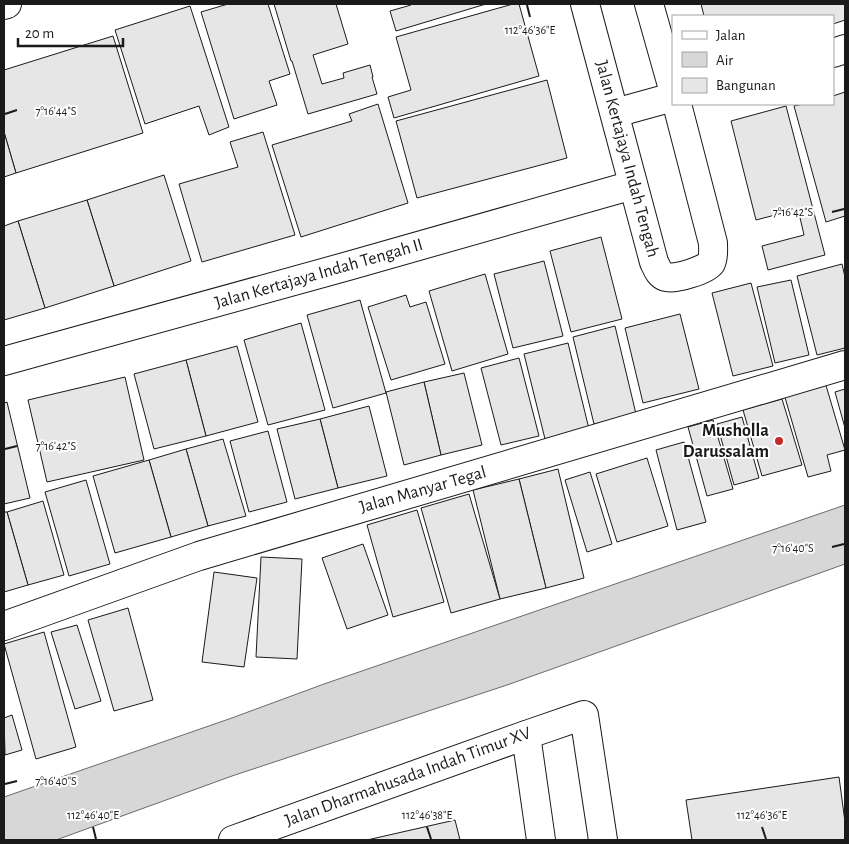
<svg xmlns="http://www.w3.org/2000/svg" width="849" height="844" viewBox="0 0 849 844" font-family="'Alegreya Sans',sans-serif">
	<rect width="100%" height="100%" fill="#fff"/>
	<polygon fill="#d7d7d7" stroke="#6a6a6a" points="845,505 845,564 510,684 232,776 56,840 4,840 4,797 229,719 324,684"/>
	<g fill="#e6e6e6" stroke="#1a1a1a">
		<polygon points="228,4 268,4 290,74 269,81 277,105 234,119 201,12"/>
		<polygon points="274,4 336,4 348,44 313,55 322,84 344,78 343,73 370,65 373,77 372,77 377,94 308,114 292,61 291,61"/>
		<polygon points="411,4 486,4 396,31 390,11 411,5"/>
		<polygon points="513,4 519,4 539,76 394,118 388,97 411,90 396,37"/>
		<polygon points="701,4 845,4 845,20 833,24 833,16 704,16"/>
		<polygon points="190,6 229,127 209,135 199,106 145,124 115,30"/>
		<polygon points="113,36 143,133 16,173 4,132 4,70"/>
		<polygon points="547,80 567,158 417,198 396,121"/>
		<polygon points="845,92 845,216 826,222 794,106 803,104 833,104 833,96"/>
		<polygon points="378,104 408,203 301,237 272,145 352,121 349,114"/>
		<polygon points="786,106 825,255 768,270 762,246 804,235 798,209 756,220 731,121"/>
		<polygon points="4,132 16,173 4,177"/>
		<polygon points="263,132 295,235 202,262 179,184 238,167 230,142"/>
		<polygon points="164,175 191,261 114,286 87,200"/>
		<polygon points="87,200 114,286 45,308 18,221"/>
		<polygon points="18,221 45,308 4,320 4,226"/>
		<polygon points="601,237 622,319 571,332 550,251"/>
		<polygon points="544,261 563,336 513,348 494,274"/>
		<polygon points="842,264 845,277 845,348 817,355 797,276"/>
		<polygon points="485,274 508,354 452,371 429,291"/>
		<polygon points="791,280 809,355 775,363 757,287"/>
		<polygon points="751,283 773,366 733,376 712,293"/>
		<polygon points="406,295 410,307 426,302 445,364 391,380 368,307"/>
		<polygon points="360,300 386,393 333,408 307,315"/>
		<polygon points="680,314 699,389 643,403 625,328"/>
		<polygon points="301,323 325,410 268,425 244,340"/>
		<polygon points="615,326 636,414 594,424 573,337"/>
		<polygon points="568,343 589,429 545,439 524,354"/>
		<polygon points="237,346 258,422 206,436 186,360"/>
		<polygon points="519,358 539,436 501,445 481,368"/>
		<polygon points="186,360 206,436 154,449 134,374"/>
		<polygon points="464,373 482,445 441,455 424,382"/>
		<polygon points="125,377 144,460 47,482 28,400"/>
		<polygon points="424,382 441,455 404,465 386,392"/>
		<polygon points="825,382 845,450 827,455 831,471 808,477 784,394"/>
		<polygon points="845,389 845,428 835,392"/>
		<polygon points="782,399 802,465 762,476 743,410"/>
		<polygon points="7,402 30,498 4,504 4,403"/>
		<polygon points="369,406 387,476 338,488 320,419"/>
		<polygon points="742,417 759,478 734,485 717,424"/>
		<polygon points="320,419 338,488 295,499 277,429"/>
		<polygon points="713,420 733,489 707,496 688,427"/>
		<polygon points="268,431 287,502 249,512 230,441"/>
		<polygon points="223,439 246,516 208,526 186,449"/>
		<polygon points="684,442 706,522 677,530 656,450"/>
		<polygon points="186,449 208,526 171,537 149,460"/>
		<polygon points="647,458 668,526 617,542 596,474"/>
		<polygon points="149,460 171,537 115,553 93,476"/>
		<polygon points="558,469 584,578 546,588 519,479"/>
		<polygon points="590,472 612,544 587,552 565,480"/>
		<polygon points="519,479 546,588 500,599 473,490"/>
		<polygon points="86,480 110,564 69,576 45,492"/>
		<polygon points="469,494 500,599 451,613 421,508"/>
		<polygon points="43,501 64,575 28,585 7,512"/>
		<polygon points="417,510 444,602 393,617 367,525"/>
		<polygon points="4,512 7,512 28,585 4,592"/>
		<polygon points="363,544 388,615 347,629 322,558"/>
		<polygon points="261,557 302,559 297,659 256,657"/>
		<polygon points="214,572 257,578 244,667 202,662"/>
		<polygon points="128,608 153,700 114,711 88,620"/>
		<polygon points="77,625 101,701 75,709 51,632"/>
		<polygon points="44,632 76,747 36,759 4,644"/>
		<polygon points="12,715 22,750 5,755 4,718"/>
		<polygon points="839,777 845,822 845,840 692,840 686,800"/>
		<polygon points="455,820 460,840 367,840"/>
	</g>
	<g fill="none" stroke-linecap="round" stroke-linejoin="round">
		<g stroke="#1a1a1a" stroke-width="30">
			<g id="minor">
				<path d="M585,4l69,258c3,6 5,13 12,15 8,3 40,-7 45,-14 3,-6 2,-13 2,-20l-36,-139"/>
				<polyline points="649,4 673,89"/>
				<polyline points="4,5 7,4"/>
				<polyline points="833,53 845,49"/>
				<polyline points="615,113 673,97"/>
				<polyline points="4,361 348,266 633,185"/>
				<polyline points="4,626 199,556 845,365"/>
				<polyline points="526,735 541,840"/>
				<polyline points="233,840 526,735 584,715 603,840"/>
			</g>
		</g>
		<use href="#minor" stroke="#fff" stroke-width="28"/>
	</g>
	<path fill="none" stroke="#1a1a1a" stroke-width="2" d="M527,5l3,12M5,114l12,-4M832,212l12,-3M5,449l12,-3M832,547l12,-3M5,784l12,-3M93,827l3,12M427,827l4,12M762,827l4,12"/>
	<circle fill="#c62828" stroke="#fff" stroke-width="2" cx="779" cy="441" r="5"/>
	<g text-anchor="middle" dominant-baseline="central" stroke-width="4" stroke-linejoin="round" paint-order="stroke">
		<g font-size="18" fill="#1a1a1a" stroke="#fff">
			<text transform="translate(627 159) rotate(75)">Jalan Kertajaya Indah Tengah</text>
			<text transform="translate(319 274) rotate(-16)">Jalan Kertajaya Indah Tengah II</text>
			<text transform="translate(423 490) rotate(-16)">Jalan Manyar Tegal</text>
			<text transform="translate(408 777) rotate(-20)">Jalan Dharmahusada Indah Timur XV</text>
		</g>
		<g font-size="18" font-weight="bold" fill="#1a1a1a" stroke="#fff" text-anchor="end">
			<text x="769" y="431">Musholla<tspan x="769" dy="21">Darussalam</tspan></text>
		</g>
	</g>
	<g font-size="12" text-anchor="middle" fill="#1a1a1a" stroke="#fff" stroke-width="4" stroke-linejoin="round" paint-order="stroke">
		<text x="530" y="34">112°46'36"E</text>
		<text x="56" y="115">7°16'44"S</text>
		<text x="793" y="216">7°16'42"S</text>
		<text x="56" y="450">7°16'42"S</text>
		<text x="793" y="552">7°16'40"S</text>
		<text x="56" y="785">7°16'40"S</text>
		<text x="93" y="819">112°46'40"E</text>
		<text x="427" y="819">112°46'38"E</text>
		<text x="762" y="819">112°46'36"E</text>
	</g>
	<rect width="849" height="844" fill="none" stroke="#1a1a1a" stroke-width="10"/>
	<rect x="672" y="15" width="162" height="90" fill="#ffffff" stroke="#a3a3a3"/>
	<rect x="682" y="31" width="25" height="8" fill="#ffffff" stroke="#a3a3a3"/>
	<text x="716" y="40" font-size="15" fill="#1a1a1a">Jalan</text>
	<rect x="682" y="52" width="25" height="15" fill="#d7d7d7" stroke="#a3a3a3"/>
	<text x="716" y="65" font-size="15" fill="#1a1a1a">Air</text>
	<rect x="682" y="78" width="25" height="15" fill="#e6e6e6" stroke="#a3a3a3"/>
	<text x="716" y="90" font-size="15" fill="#1a1a1a">Bangunan</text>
	<path d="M18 38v8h105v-8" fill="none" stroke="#1a1a1a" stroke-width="2.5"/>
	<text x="25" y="38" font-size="15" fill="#1a1a1a" stroke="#ffffff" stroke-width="4" paint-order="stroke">20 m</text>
</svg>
